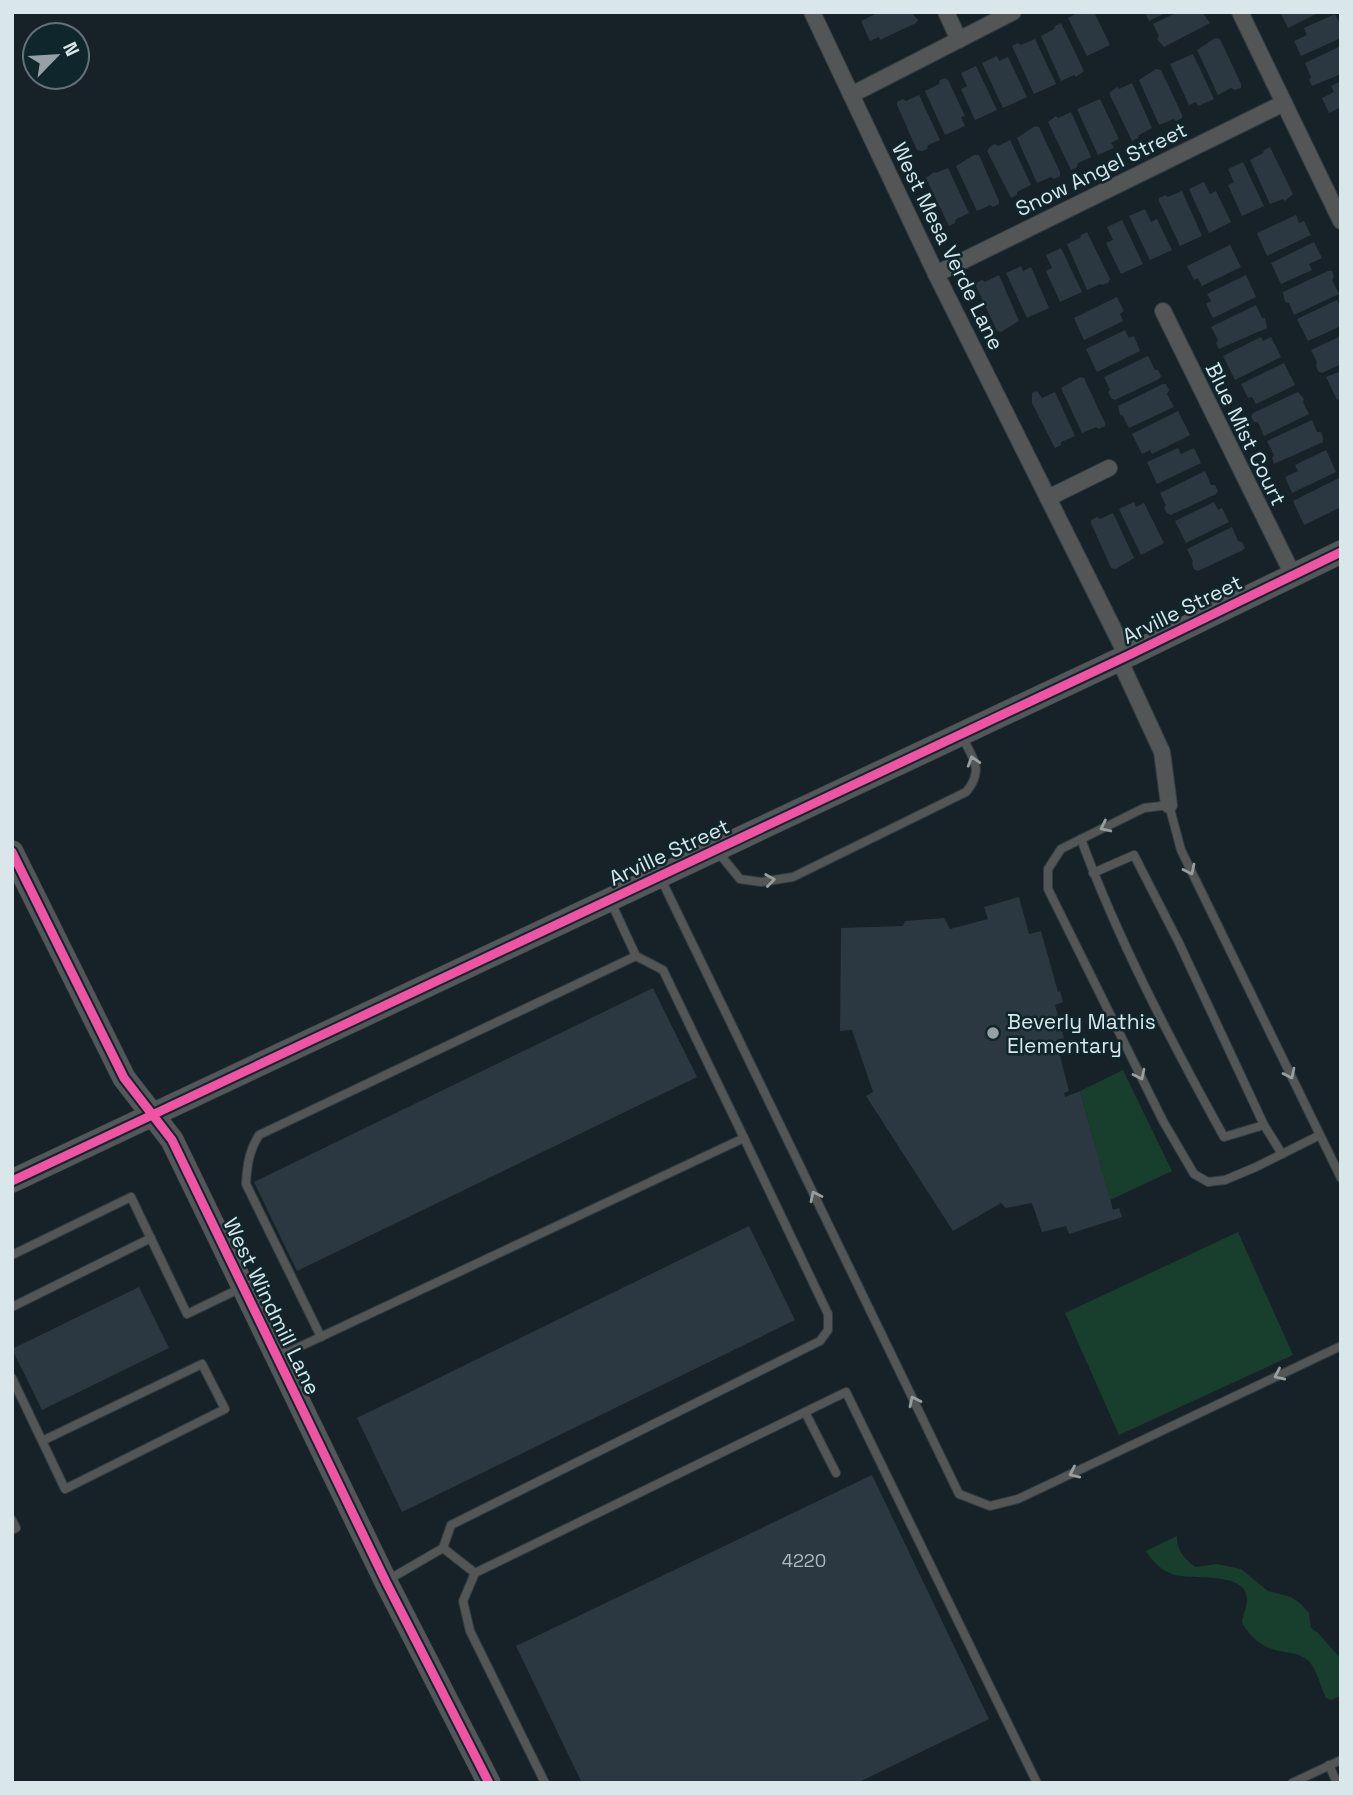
<svg xmlns="http://www.w3.org/2000/svg" width="1353" height="1795" viewBox="0 0 1353 1795" font-family="'Space Grotesk',sans-serif">
	<rect width="100%" height="100%" fill="#162227"/>
	<g fill="#183e2d">
		<polygon points="1123,1070 1172,1171 1110,1200 1080,1091"/>
		<polygon points="1238,1232 1293,1355 1119,1435 1065,1313"/>
		<path d="M1177,1536c0,15 6,21 18,31l22,-3 24,5 27,22 23,6 10,7 8,9 2,15 7,5 23,26 -1,37 -8,4 -6,-2c-6,-12 -9,-31 -20,-39 -8,-6 -17,-6 -26,-8 -16,-2 -32,-15 -38,-29 1,-8 5,-15 5,-22 1,-29 -54,-20 -72,-25 -12,-3 -23,-14 -29,-24z"/>
	</g>
	<g fill="#2c3841">
		<polygon points="879,12 911,12 918,20 916,23 880,40 879,37 870,41 861,21"/>
		<polygon points="1074,12 1094,12 1110,45 1087,56 1068,18 1075,14"/>
		<polygon points="1145,12 1167,12 1149,21"/>
		<polygon points="1178,12 1202,12 1210,23 1164,47 1157,39 1159,36 1153,24"/>
		<polygon points="1280,12 1320,12 1288,28"/>
		<polygon points="1335,14 1341,26 1341,38 1301,56 1294,41 1307,35 1304,28"/>
		<polygon points="1061,23 1084,71 1076,77 1074,75 1061,81 1041,36 1054,29 1055,26"/>
		<polygon points="1215,38 1220,39 1241,84 1241,88 1235,90 1231,88 1218,95 1197,50"/>
		<polygon points="1035,39 1056,84 1034,94 1012,46 1018,43 1021,45"/>
		<polygon points="1341,46 1341,74 1312,86 1309,80 1311,77 1305,63"/>
		<polygon points="1193,54 1214,99 1198,106 1196,102 1189,105 1170,64"/>
		<polygon points="997,56 999,61 1008,57 1027,97 1003,108 982,63"/>
		<polygon points="976,66 997,110 975,120 961,89 967,86 961,73"/>
		<polygon points="1156,69 1161,70 1182,115 1182,118 1176,121 1173,119 1159,125 1139,80"/>
		<polygon points="945,78 948,80 965,116 961,117 965,126 945,135 925,91 939,84 940,80"/>
		<polygon points="1341,81 1341,107 1329,113 1322,98 1334,92 1331,86"/>
		<polygon points="1132,83 1152,128 1139,135 1138,138 1132,141 1109,93 1117,87 1119,89"/>
		<polygon points="919,95 940,140 928,145 927,149 922,151 917,150 897,105 897,102 903,99 906,101"/>
		<polygon points="1100,99 1119,139 1111,143 1114,148 1098,155 1077,109"/>
		<polygon points="1071,112 1091,157 1078,163 1077,167 1071,170 1048,122 1056,116 1058,118"/>
		<polygon points="1035,126 1039,127 1060,172 1060,176 1054,179 1051,177 1037,183 1017,138"/>
		<polygon points="1010,140 1031,185 1017,192 1017,195 1011,198 987,151 990,147 995,144 998,146"/>
		<polygon points="1270,147 1293,194 1285,201 1283,199 1270,204 1250,160 1263,153 1264,150"/>
		<polygon points="974,155 979,155 999,201 999,204 993,207 990,205 977,211 956,166"/>
		<polygon points="1243,162 1264,206 1242,216 1228,185 1234,182 1228,169"/>
		<polygon points="948,168 969,213 956,219 955,223 949,226 926,178 934,172 936,173"/>
		<polygon points="1204,182 1210,194 1216,191 1231,222 1209,233 1189,189"/>
		<polygon points="1182,191 1202,236 1180,246 1159,201 1159,198 1165,195 1168,197"/>
		<polygon points="1145,209 1151,222 1157,219 1172,250 1150,260 1129,216"/>
		<polygon points="1296,215 1299,223 1304,221 1311,235 1267,256 1257,233"/>
		<polygon points="1122,220 1143,264 1121,274 1106,243 1113,240 1107,227"/>
		<polygon points="1087,232 1110,279 1108,283 1102,285 1100,284 1087,290 1067,244 1080,238 1081,235"/>
		<polygon points="1314,242 1322,258 1309,264 1312,270 1281,284 1271,263"/>
		<polygon points="1230,245 1241,267 1202,286 1198,278 1194,280 1187,266"/>
		<polygon points="1061,248 1082,292 1060,302 1046,271 1052,268 1046,255"/>
		<polygon points="1021,266 1023,271 1031,267 1049,308 1027,318 1006,273"/>
		<polygon points="1328,271 1332,271 1334,277 1332,280 1339,294 1294,315 1289,303 1285,302 1283,292"/>
		<polygon points="999,275 1019,321 1001,332 997,331 976,286 976,283 982,280 985,282"/>
		<polygon points="1246,275 1256,297 1213,318 1206,304 1211,301 1207,294"/>
		<polygon points="1117,297 1124,311 1120,314 1123,321 1084,340 1074,318"/>
		<polygon points="1337,300 1341,308 1341,326 1308,341 1297,319"/>
		<polygon points="1256,305 1262,318 1265,318 1267,328 1219,349 1216,343 1218,340 1211,327"/>
		<polygon points="1125,330 1129,338 1134,336 1140,351 1097,372 1086,349"/>
		<polygon points="1341,336 1341,364 1322,373 1318,371 1316,365 1317,362 1311,350"/>
		<polygon points="1261,337 1263,341 1271,337 1281,357 1235,380 1223,356"/>
		<polygon points="1148,356 1155,370 1158,370 1161,376 1159,379 1115,400 1111,398 1108,392 1110,390 1104,377"/>
		<polygon points="1284,363 1295,385 1256,404 1252,397 1248,398 1241,384"/>
		<polygon points="1341,371 1341,398 1337,400 1326,377"/>
		<polygon points="1080,377 1084,378 1105,423 1105,426 1099,429 1096,427 1082,433 1061,388"/>
		<polygon points="1163,384 1166,384 1169,390 1167,394 1174,407 1129,428 1123,416 1120,415 1118,406"/>
		<polygon points="1037,391 1042,398 1055,392 1075,436 1061,442 1061,445 1055,448 1032,403 1032,393"/>
		<polygon points="1298,392 1304,399 1303,402 1309,414 1264,436 1258,422 1254,422 1251,416 1253,413"/>
		<polygon points="1178,411 1190,435 1152,454 1150,450 1142,454 1132,434"/>
		<polygon points="1312,420 1317,432 1321,432 1323,438 1323,442 1274,464 1272,458 1274,455 1267,441"/>
		<polygon points="1178,448 1181,454 1194,448 1201,463 1157,484 1147,462"/>
		<polygon points="1326,450 1336,472 1292,493 1285,477 1298,471 1295,465"/>
		<polygon points="1205,471 1211,485 1215,485 1218,491 1216,494 1171,515 1167,513 1164,508 1166,505 1160,493"/>
		<polygon points="1339,478 1341,507 1304,525 1293,501"/>
		<polygon points="1134,502 1136,507 1144,503 1164,543 1141,555 1119,509"/>
		<polygon points="1214,502 1218,510 1222,508 1229,522 1186,543 1175,521"/>
		<polygon points="1113,513 1134,558 1116,569 1111,568 1091,523 1091,520 1097,517 1100,519"/>
		<polygon points="1232,527 1238,541 1242,542 1245,548 1243,550 1198,571 1194,569 1192,564 1193,561 1187,549"/>
		<polygon points="1019,897 1029,934 1041,931 1058,992 1060,991 1063,1002 1055,1005 1064,1038 1056,1040 1069,1091 1064,1093 1065,1097 1080,1091 1113,1210 1119,1208 1122,1217 1069,1234 1066,1226 1042,1232 1032,1203 1006,1208 1001,1203 953,1231 866,1096 873,1092 852,1030 840,1031 841,928 903,926 905,921 944,918 950,929 988,919 984,907"/>
		<polygon points="653,988 697,1077 297,1271 254,1182"/>
		<polygon points="749,1226 795,1320 402,1512 357,1418"/>
		<polygon points="139,1287 169,1348 42,1410 12,1349"/>
		<polygon points="872,1475 989,1719 857,1783 582,1783 516,1646"/>
	</g>
	<g fill="none" stroke-linecap="round" stroke-linejoin="round">
		<g stroke="#333d41" stroke-width="10">
			<g id="lane">
				<path d="M1081,839c37,101 91,204 143,298l40,-12"/>
				<path d="M718,852l22,27 21,3 32,-5 173,-85c18,-21 8,-33 -4,-55"/>
				<polyline points="1093,873 1134,855 1179,943 1264,1125 1282,1154"/>
				<polyline points="661,879 959,1494 990,1506 1018,1499 1341,1346"/>
				<polyline points="1320,1135 1256,1167 1225,1180 1208,1182 1194,1174 1163,1121 1048,889 1048,869 1061,849 1144,808 1169,805 1181,850 1341,1178"/>
				<polyline points="12,1255 131,1197 187,1314 241,1288"/>
				<polyline points="12,1307 151,1238"/>
				<path d="M321,1337l-75,-153c1,-19 3,-33 13,-49l377,-179"/>
				<polyline points="280,1356 744,1138 663,970 636,956 610,900"/>
				<polyline points="12,1378 65,1489 225,1409 202,1364 42,1441"/>
				<polyline points="805,1412 836,1473"/>
				<polyline points="12,1520 16,1528 12,1530"/>
				<polyline points="443,1548 475,1573"/>
				<polyline points="388,1580 443,1548 451,1525 820,1341 828,1330 828,1314 744,1138"/>
				<polyline points="1329,1765 1337,1783"/>
				<polyline points="545,1783 470,1631 463,1601 475,1573 846,1392 1037,1783"/>
				<polyline points="1292,1783 1341,1760"/>
			</g>
		</g>
		<g stroke="#333d41" stroke-width="18">
			<g id="street">
				<polyline points="812,12 936,274 1127,656"/>
				<polyline points="946,12 959,40"/>
				<polyline points="1240,12 1341,221"/>
				<polyline points="851,95 1013,12"/>
				<polyline points="936,274 1284,103"/>
				<polyline points="1163,311 1293,575"/>
				<polyline points="1048,498 1109,468"/>
				<polyline points="1119,659 1162,752 1169,805"/>
			</g>
		</g>
		<g stroke="#333d41" stroke-width="24">
			<g id="secondary">
				<polyline points="12,852 124,1078 172,1140 386,1582 489,1783"/>
				<polyline points="12,1181 1127,656 1341,552"/>
			</g>
		</g>
		<use href="#lane" stroke="#525657" stroke-width="8"/>
		<use href="#street" stroke="#525657" stroke-width="16"/>
		<use href="#secondary" stroke="#525859" stroke-width="23"/>
		<g stroke="#10262d" stroke-width="13">
			<g id="cycleway">
				<polyline points="12,852 124,1078 172,1140 386,1582 489,1783"/>
				<polyline points="12,1181 1127,656 1341,552"/>
			</g>
		</g>
		<use href="#cycleway" stroke="#f153a3" stroke-width="9"/>
	</g>
	<defs><path id="oneway-chevron" d="M-2-3.5L2.5 0L-2 3.5" fill="none" stroke-width="1.6" stroke-linecap="round" stroke-linejoin="round" transform="scale(1.75)"/></defs>
	<g stroke="#969ea0">
		<use href="#oneway-chevron" transform="translate(973 761) rotate(-107)"/>
		<use href="#oneway-chevron" transform="translate(1105 827) rotate(154)"/>
		<use href="#oneway-chevron" transform="translate(1190 870) rotate(64)"/>
		<use href="#oneway-chevron" transform="translate(770 880) rotate(-8)"/>
		<use href="#oneway-chevron" transform="translate(1290 1074) rotate(64)"/>
		<use href="#oneway-chevron" transform="translate(1140 1075) rotate(64)"/>
		<use href="#oneway-chevron" transform="translate(815 1196) rotate(-116)"/>
		<use href="#oneway-chevron" transform="translate(1279 1375) rotate(155)"/>
		<use href="#oneway-chevron" transform="translate(914 1401) rotate(-116)"/>
		<use href="#oneway-chevron" transform="translate(1074 1473) rotate(155)"/>
	</g>
	<circle fill="#95a1a6" stroke="#10262d" stroke-width="2.5" cx="993" cy="1033" r="7"/>
	<g text-anchor="middle" dominant-baseline="central" stroke-width="5" stroke-linejoin="round" paint-order="stroke">
		<g font-size="18" fill="#aebac0">
			<text x="804" y="1560">4220</text>
		</g>
		<g font-size="21" fill="#d9e6ea" stroke="#10262d">
			<text transform="translate(1101 169) rotate(-26)">Snow Angel Street</text>
			<text transform="translate(948 246) rotate(64)">West Mesa Verde Lane</text>
			<text transform="translate(1246 434) rotate(64)">Blue Mist Court</text>
			<text transform="translate(1182 609) rotate(-26)">Arville Street</text>
			<text transform="translate(669 852) rotate(-25)">Arville Street</text>
			<text transform="translate(272 1306) rotate(64)">West Windmill Lane</text>
		</g>
		<g font-size="21" fill="#d9e6ea" stroke="#10262d" text-anchor="start">
			<text x="1007" y="1021">Beverly Mathis<tspan x="1007" dy="24">Elementary</tspan></text>
		</g>
	</g>
	<rect width="1353" height="1795" fill="none" stroke="#d9e6ea" stroke-width="28"/>
	<g transform="translate(56 56) rotate(65)"><circle r="33" fill="#10262d" stroke="#607379" stroke-width="2"/>
	<path d="M0-5L12 26L0 18L-12 26Z" fill="#95a1a6"/>
	<text y="-10" font-size="19" font-weight="bold" text-anchor="middle" fill="#d9e6ea">N</text>
	</g>
</svg>
